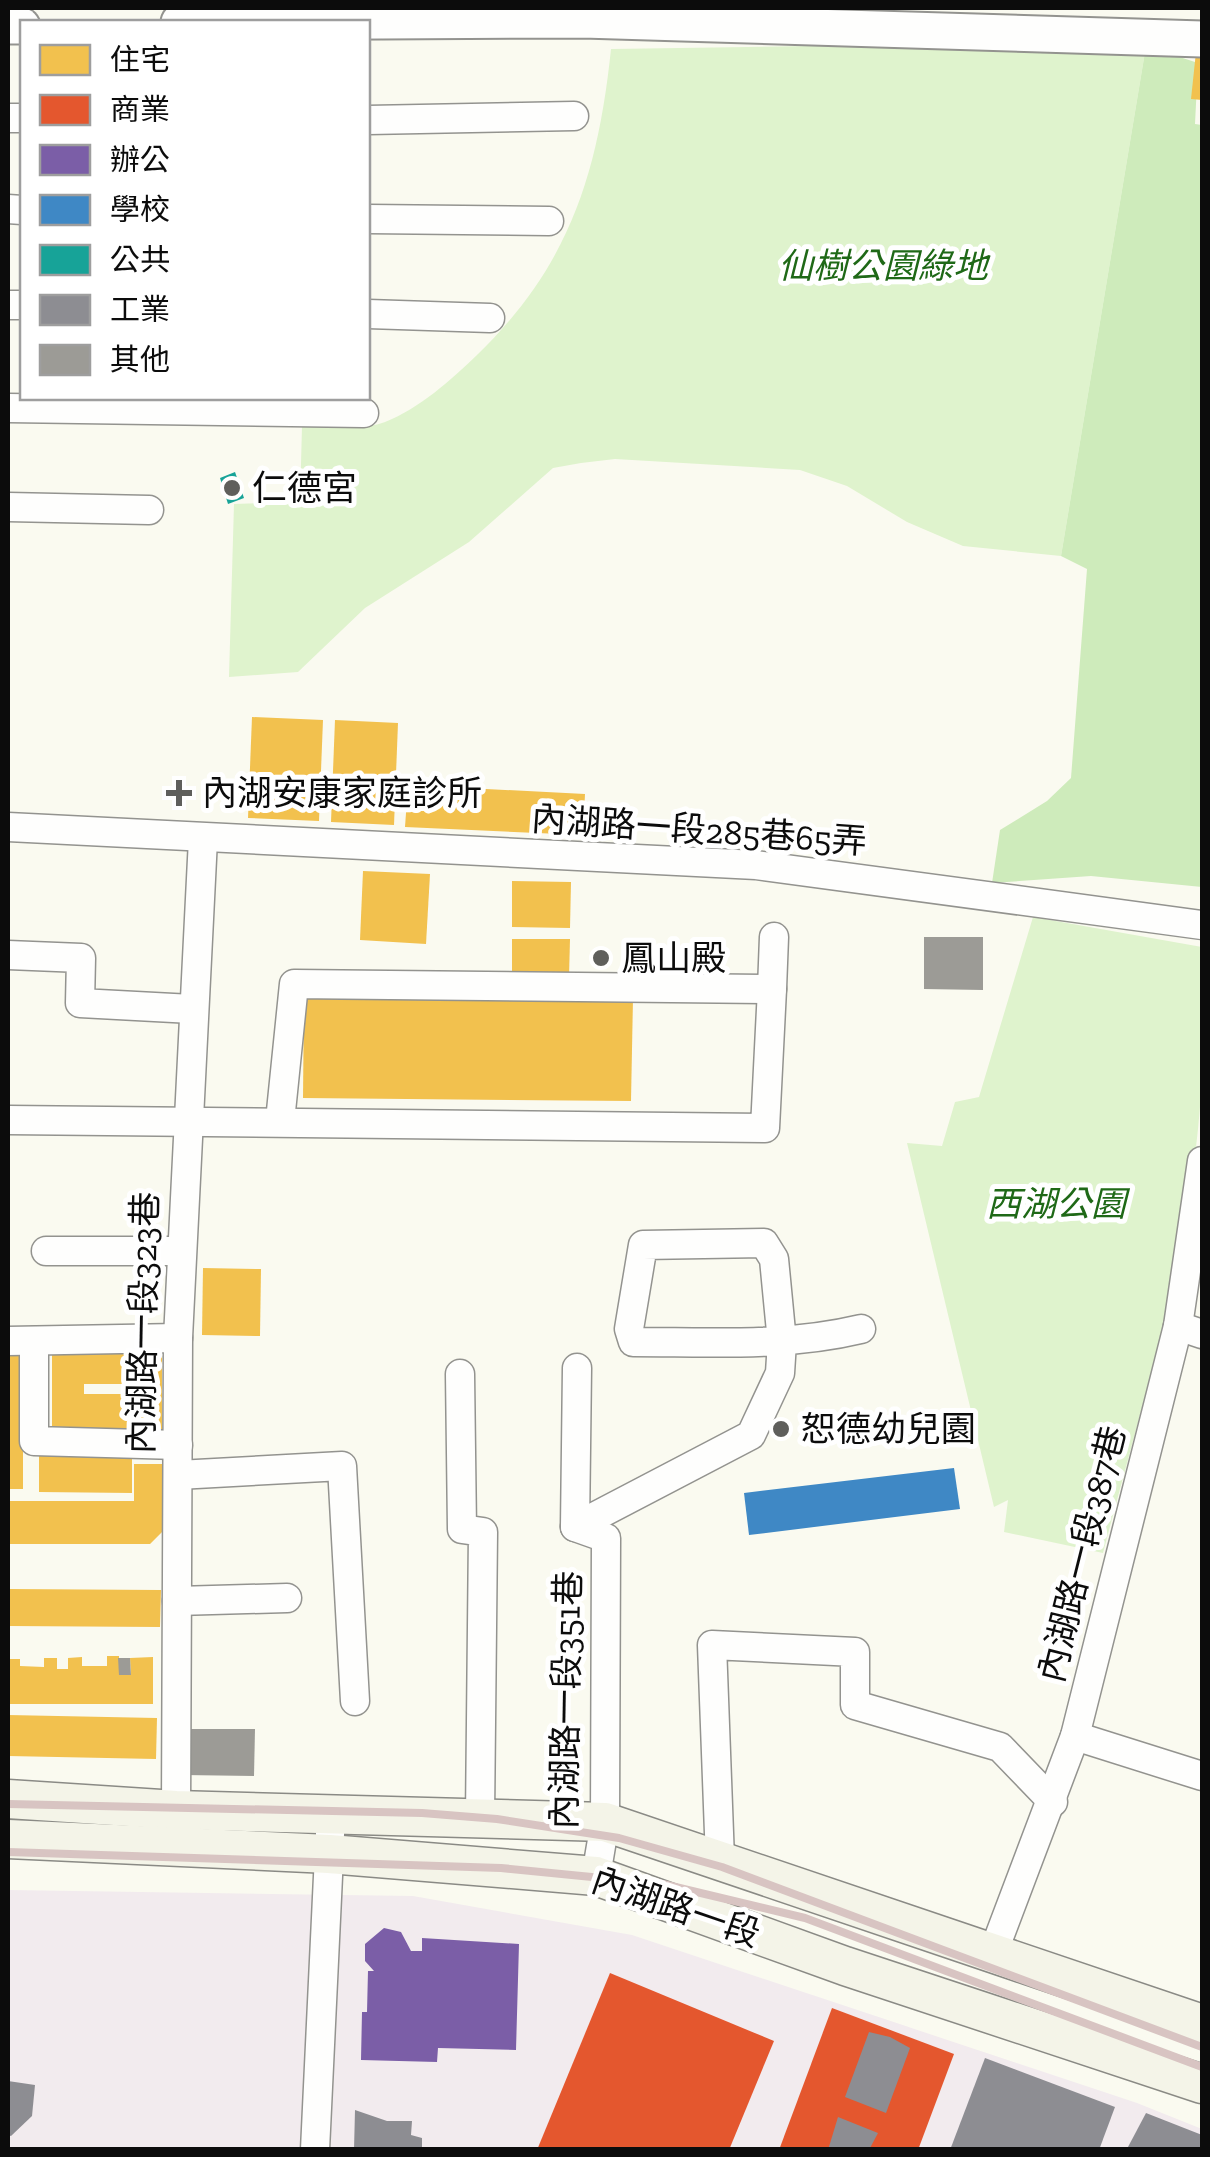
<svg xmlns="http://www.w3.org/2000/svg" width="1210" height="2157" viewBox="0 0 1210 2157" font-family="'Zilla Slab','Noto Sans TC',serif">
	<rect width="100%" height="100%" fill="#fafaf0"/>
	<polygon fill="#f2ebee" points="8,1890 413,1896 632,1935 1137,2103 1202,2129 1202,2150 8,2150"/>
	<g fill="#dff3cd">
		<path d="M870,45l276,1 -85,510 -98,-10 -56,-24 -60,-36 -47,-16 -185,-11 -34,4 -28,5 -84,74 -104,66 -67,64 -69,5 5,-173 66,-2 2,-76c24,-1 61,5 83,-4 35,-14 66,-42 92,-67 93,-90 121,-182 134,-306z"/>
		<path d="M1033,917l169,30c0,53 2,107 -2,160 -12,151 -59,300 -97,446l-99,-21 4,-32 -14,7 -87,-364 35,3 13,-44 24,-5z"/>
	</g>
	<polygon fill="#ceebbb" points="1146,46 1198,63 1195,124 1202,125 1202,887 1091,876 992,883 1000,830 1047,801 1071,778 1087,569 1061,556"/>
	<g fill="#f2c14e" fill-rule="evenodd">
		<polygon points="1196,52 1202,53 1202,100 1191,99"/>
		<polygon points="252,717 323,720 319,821 248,818"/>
		<polygon points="335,720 398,723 394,825 331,822"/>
		<polygon points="408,785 585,794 583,835 405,827"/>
		<polygon points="363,871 430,874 426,944 360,940"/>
		<polygon points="512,881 571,882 570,928 512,927"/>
		<polygon points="512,939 570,939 569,977 512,977"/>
		<polygon points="304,995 633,998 631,1101 303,1098"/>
		<polygon points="203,1268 261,1269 260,1336 202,1335"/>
		<path d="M52,1347h110v84h-110zM84,1384h39v10h-39z"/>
		<rect x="8" y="1351" width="15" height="138"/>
		<polygon points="39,1453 132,1454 132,1493 39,1492"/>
		<polygon points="134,1464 163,1464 163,1531 150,1544 8,1544 8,1501 134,1501"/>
		<polygon points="8,1589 161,1590 160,1627 8,1626"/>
		<polygon points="107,1656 119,1656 119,1675 131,1675 130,1658 153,1657 153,1704 8,1704 8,1659 20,1659 20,1666 44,1667 44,1658 57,1658 57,1669 68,1669 68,1658 82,1657 82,1666 107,1666"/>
		<polygon points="8,1715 157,1718 156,1759 8,1756"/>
	</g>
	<g fill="#e4572e">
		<polygon points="610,1973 774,2041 729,2150 537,2150"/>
		<polygon points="832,2008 954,2054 918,2150 779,2150"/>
	</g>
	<polygon fill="#7b5ea7" points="384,1928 401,1932 411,1951 422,1951 422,1938 519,1944 516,2050 438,2048 437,2062 361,2060 362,2012 367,2012 368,1971 374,1971 365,1961 365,1944"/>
	<polygon fill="#3f88c5" points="954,1468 960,1509 749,1535 744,1493"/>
	<polygon fill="#17a398" points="235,472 244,498 228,504 220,478"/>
	<g fill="#8d8d92">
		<polygon points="869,2032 890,2037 910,2048 886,2113 845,2097"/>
		<polygon points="985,2058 1115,2107 1099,2150 950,2150"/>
		<polygon points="8,2081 35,2085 32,2116 11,2136 8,2135"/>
		<polygon points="355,2110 387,2121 412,2121 411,2135 422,2138 422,2150 354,2150"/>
		<polygon points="1146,2113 1202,2135 1202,2150 1131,2150 1128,2147"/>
		<polygon points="838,2117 878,2133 869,2150 828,2150"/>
	</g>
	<g fill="#9c9b96">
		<polygon points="924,937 983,937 983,990 924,989"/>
		<polygon points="118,1658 130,1658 131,1675 119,1675"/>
		<polygon points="183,1729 255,1729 254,1776 183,1775"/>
	</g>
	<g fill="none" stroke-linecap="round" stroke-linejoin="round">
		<g stroke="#93938f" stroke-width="31">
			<g id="minor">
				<polyline points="8,118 22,118"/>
				<polyline points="368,120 574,116"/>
				<polyline points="8,209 22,210"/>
				<polyline points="368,219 549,221"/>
				<polyline points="8,305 22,305"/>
				<polyline points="368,314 490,318"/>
				<polyline points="8,408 364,413"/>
				<polyline points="8,507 149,510"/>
				<polyline points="8,827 756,865 1202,925"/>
				<polyline points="8,955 81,958 80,1003 192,1009"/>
				<polyline points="8,1120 765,1128 772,989"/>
				<polyline points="280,1121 294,984 772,989 774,937"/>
				<polyline points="46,1251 181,1251"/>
				<polyline points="1178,1326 1202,1334"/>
				<polyline points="8,1341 178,1338"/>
				<polyline points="34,1341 34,1441 178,1445"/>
				<polyline points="577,1368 575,1527 606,1538 605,1822 596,1876"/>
				<polyline points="460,1374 462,1529 483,1532 480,1817"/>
				<polyline points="178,1475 342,1466 355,1701"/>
				<path d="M575,1527l176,-92 29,-62 2,-31 -8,-83 -10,-16 -121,2 -14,84 4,13c77,0 153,5 228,-13"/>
				<polyline points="177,1601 287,1598"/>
				<polyline points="1075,1736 1202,1776"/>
				<polyline points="176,1810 178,1338 203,839"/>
				<polyline points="720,1860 712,1645 855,1652 855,1705 1000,1747 1053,1802"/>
				<polyline points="993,1953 1075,1736 1178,1326 1202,1161"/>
				<polyline points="315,2150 331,1813"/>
			</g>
		</g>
		<g stroke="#93938f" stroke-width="39">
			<g id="tertiary">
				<polyline points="179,22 583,20 1202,39"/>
				<polyline points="8,26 22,26"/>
			</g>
		</g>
		<g stroke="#8a8a85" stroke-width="41">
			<g id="secondary">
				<polyline points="8,1799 176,1810 605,1822 1202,2024"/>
				<polyline points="8,1839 329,1854 596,1876 845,1966 1202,2084"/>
			</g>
		</g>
		<use href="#minor" stroke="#fefefd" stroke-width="28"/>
		<use href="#tertiary" stroke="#fefefd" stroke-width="35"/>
		<use href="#secondary" stroke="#f4f4e8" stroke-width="38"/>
		<g stroke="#d8c4c2" stroke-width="8">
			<polyline points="8,1804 422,1813 497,1819 619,1838 722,1867 1202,2047"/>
			<polyline points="8,1852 501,1868 663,1884 805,1918 1202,2067"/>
		</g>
	</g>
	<g fill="#5f5f5c" stroke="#fff" stroke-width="4">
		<circle cx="232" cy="488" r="10"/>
		<path d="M174 778h10v10h10v10h-10v10h-10v-10h-10v-10h10z"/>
		<circle cx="601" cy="958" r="10"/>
		<circle cx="781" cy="1429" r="10"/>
	</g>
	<g text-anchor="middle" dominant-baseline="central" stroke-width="10" stroke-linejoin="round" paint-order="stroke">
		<g font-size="35" font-style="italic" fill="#1f6917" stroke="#fff">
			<text x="883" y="266">仙樹公園綠地</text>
			<text x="1056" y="1204">西湖公園</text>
		</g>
		<g font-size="35" fill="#0c0c0c" stroke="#fff" text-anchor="start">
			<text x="252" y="488">仁德宮</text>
			<text x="202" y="793">內湖安康家庭診所</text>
			<text x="621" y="958">鳳山殿</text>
			<text x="801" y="1429">恕德幼兒園</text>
		</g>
		<g font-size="35" fill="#0c0c0c" stroke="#fff">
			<text transform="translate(699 830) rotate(4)">內湖路一段285巷65弄</text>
			<text transform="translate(143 1323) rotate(-89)">內湖路一段323巷</text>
			<text transform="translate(1082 1554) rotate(-76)">內湖路一段387巷</text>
			<text transform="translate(566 1700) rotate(-89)">內湖路一段351巷</text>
			<text transform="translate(676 1907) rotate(19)">內湖路一段</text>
		</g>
	</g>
	<rect width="1210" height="2157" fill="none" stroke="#0c0c0c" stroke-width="20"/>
	<rect x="20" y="20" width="350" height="380" fill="#ffffff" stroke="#9e9e9e" stroke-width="2.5"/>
	<rect x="40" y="45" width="50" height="30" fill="#f2c14e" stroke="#9e9e9e" stroke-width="2.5"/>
	<text x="110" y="70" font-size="30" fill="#0c0c0c">住宅</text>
	<rect x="40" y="95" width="50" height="30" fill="#e4572e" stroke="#9e9e9e" stroke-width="2.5"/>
	<text x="110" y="120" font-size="30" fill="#0c0c0c">商業</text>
	<rect x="40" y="145" width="50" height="30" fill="#7b5ea7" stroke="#9e9e9e" stroke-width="2.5"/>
	<text x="110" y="170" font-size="30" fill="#0c0c0c">辦公</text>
	<rect x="40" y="195" width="50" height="30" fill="#3f88c5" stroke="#9e9e9e" stroke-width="2.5"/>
	<text x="110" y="220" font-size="30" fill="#0c0c0c">學校</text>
	<rect x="40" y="245" width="50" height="30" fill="#17a398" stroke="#9e9e9e" stroke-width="2.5"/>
	<text x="110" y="270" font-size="30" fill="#0c0c0c">公共</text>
	<rect x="40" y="295" width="50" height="30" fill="#8d8d92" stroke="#9e9e9e" stroke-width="2.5"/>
	<text x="110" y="320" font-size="30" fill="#0c0c0c">工業</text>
	<rect x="40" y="345" width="50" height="30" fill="#9c9b96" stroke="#9e9e9e" stroke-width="2.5"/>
	<text x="110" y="370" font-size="30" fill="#0c0c0c">其他</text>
</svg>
